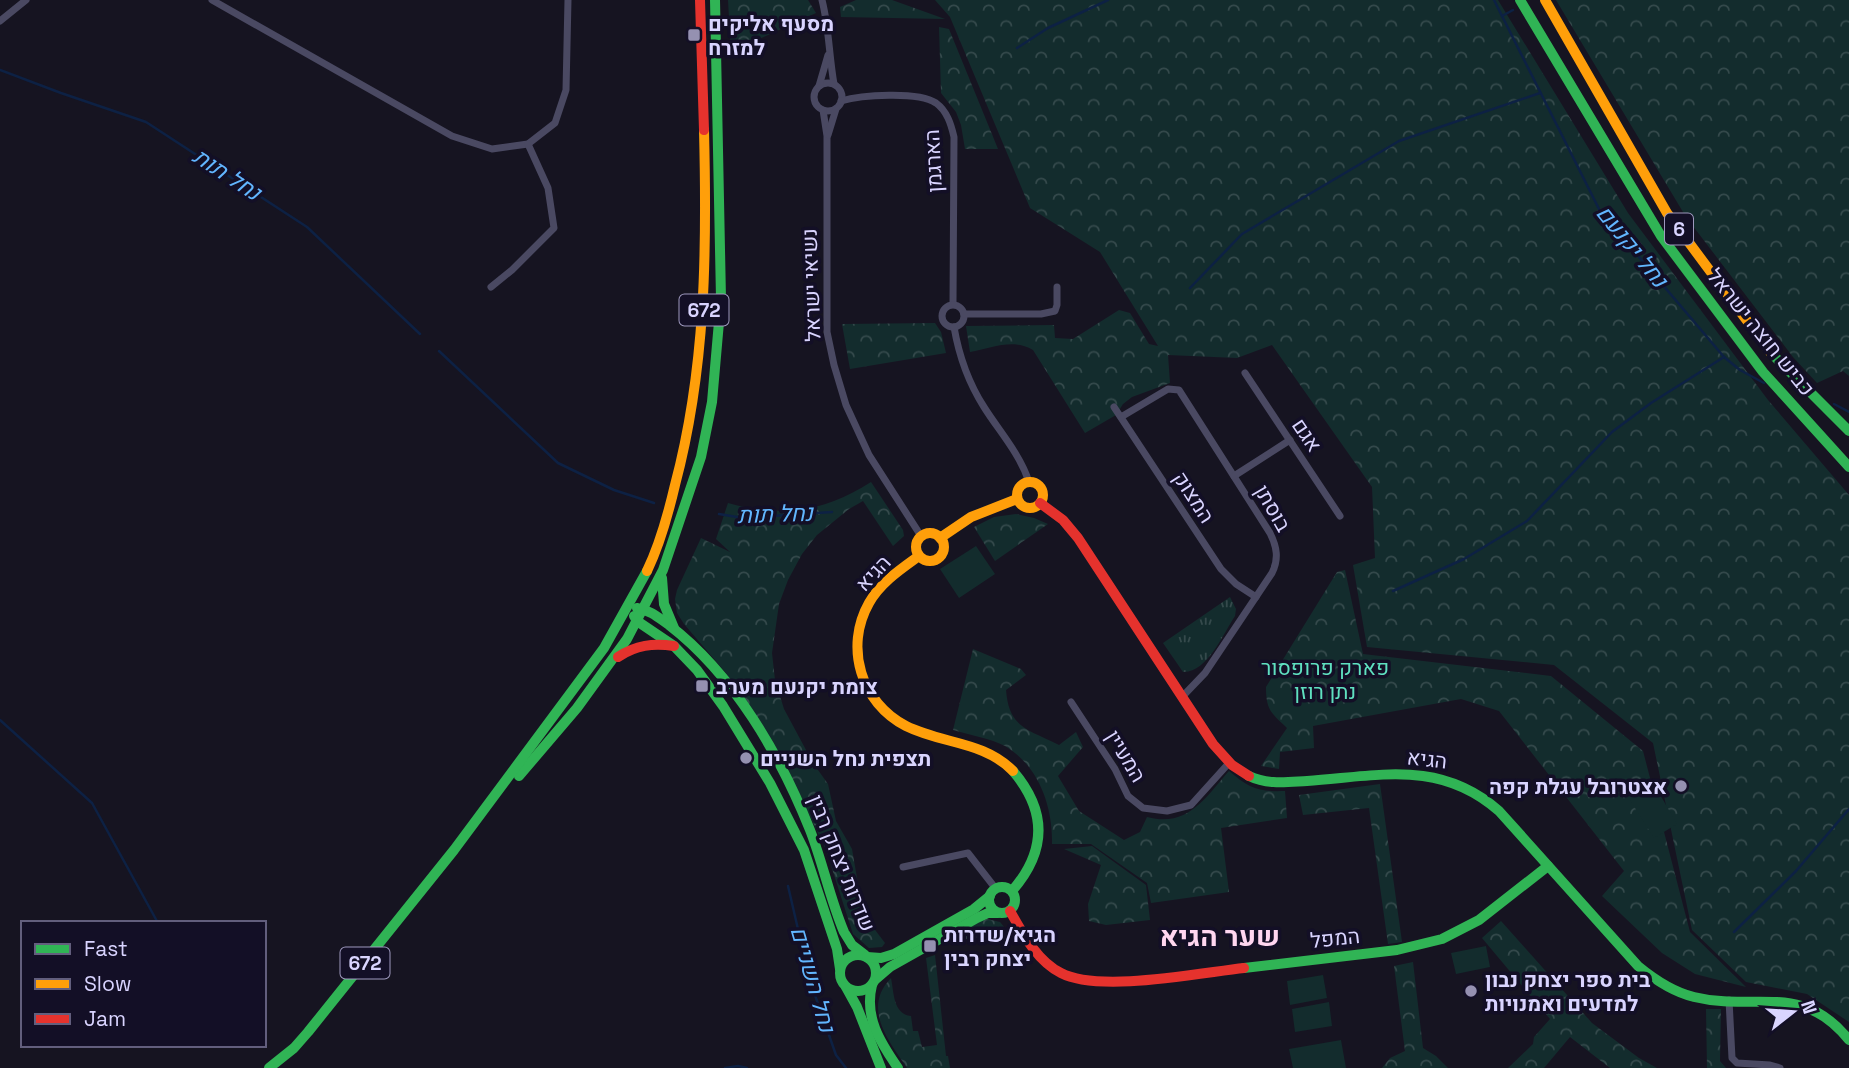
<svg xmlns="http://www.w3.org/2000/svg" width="1849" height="1068" viewBox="0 0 1849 1068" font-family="'Space Grotesk',Heebo,sans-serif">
	<defs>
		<pattern id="grass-tufts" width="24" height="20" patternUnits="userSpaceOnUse" patternTransform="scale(1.75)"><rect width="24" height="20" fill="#132c2d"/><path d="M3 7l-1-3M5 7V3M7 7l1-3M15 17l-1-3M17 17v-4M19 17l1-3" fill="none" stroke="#354a4c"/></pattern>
		<pattern id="forest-crowns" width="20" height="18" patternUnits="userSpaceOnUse" patternTransform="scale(1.75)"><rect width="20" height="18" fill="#132c2d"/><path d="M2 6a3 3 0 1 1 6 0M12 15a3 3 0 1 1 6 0" fill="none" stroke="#354a4c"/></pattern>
	</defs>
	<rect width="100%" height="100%" fill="#161421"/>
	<path fill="url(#grass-tufts)" d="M1230,597l6,12 -1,7c-12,18 -28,57 -52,56l-20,-29z"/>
	<g fill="url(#forest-crowns)">
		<polygon points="728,0 808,0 816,13 731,52"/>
		<polygon points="856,0 892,0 945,19 841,17 840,7"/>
		<path d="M935,0h563l130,213 140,187 81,95v527l-42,-28 -61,-12 -54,-52 -39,-187 -99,-78 -187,-18 -14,-82 22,-7 -3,-71 -100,-142 -35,13 -69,-3 2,28 -38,14 -9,7 -7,11 -31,18 -52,-83c-19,-12 -42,-2 -63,2l-4,-26 88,-1 1,13 18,1 46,-29 11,3 19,31 9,2 -58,-94 -70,-44 -80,-191z"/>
		<polygon points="1556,0 1849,0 1849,376 1843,371 1817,383 1793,357 1686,217"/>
		<polygon points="939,27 949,29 998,149 965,149 961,125 956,112 941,93"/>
		<polygon points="935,323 941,332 946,353 850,369 842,324"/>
		<path d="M871,482l32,48 1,6 -11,10 -30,-45 -14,8 -32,26 -15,19 -14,26 -9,24 -7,49 3,27 9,29 29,54 15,21 8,37 16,28 10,58 4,11 19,25 -3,4 -13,1 -16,-14 -27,-84 -22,-46 -78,-131 -42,-49 -7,-11 -2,-14 2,-9 24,-52 29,14 -14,-13 12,-36c54,15 96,9 143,-21z"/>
		<polygon points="1016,514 1034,518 1048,524 995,561 974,527 994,517"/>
		<path d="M1345,570l18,84 188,22 92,75 47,181 56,55 -51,-13 -33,-21 -60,-57 22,-25 -125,-160 -38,-12 -148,27 1,22 -34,4 -1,17 -18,-3 26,-38c-16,-15 -21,-18 -21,-41l71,-115z"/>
		<path d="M973,649l48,20 5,6 -20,15c3,38 21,39 53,55l17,-13 7,15 -25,29 21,35 45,29 16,-8 7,-15c41,11 58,-19 82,-46 20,17 29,21 56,20l2,27 -66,10 8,64 -78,11 -4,-20 -56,-39h-39c1,-37 -13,-78 -47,-98 -16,-8 -35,-11 -52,-16z"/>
		<polygon points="1380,784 1402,942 1388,944 1369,808 1303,815 1299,795"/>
		<polygon points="1092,846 1146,885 1150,920 1106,925 1089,921 1088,904 1101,865 1064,849"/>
		<polygon points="987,919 1000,922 1009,933 954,941 976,923"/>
		<polygon points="1501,921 1592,1023 1639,1058 1657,1068 1610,1068 1570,1037 1544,1068 1508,1068 1533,1044 1534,1037 1550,1019 1482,938"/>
		<path d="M935,955l11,101h2l2,12h-43c-19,-28 -45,-60 -16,-90 3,15 2,36 20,38l2,15h5l4,16 15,-2 -11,-87z"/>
		<polygon points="1413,962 1423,1048 1436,1056 1448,1068 1382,1068 1390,1058 1405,1051 1394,966"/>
		<polygon points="1706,1009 1721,1009 1720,1061 1726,1068 1732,1068 1707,1068"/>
	</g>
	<g fill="#132c2d">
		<polygon points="976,546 995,574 959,598 940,569"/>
		<polygon points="1655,786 1677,824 1654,838 1630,800"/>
		<polygon points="1486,946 1490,967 1456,974 1451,953"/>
		<polygon points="1323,975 1327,998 1290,1005 1287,981"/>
		<polygon points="1329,1002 1332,1026 1295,1032 1292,1009"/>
		<polygon points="1341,1040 1346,1068 1293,1068 1289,1049"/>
	</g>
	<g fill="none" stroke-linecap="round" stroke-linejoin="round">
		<g stroke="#0d2144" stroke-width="2.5">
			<polyline points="1494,0 1600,211 1724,357 1740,370 1764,383"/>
			<polyline points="1502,16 1513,10"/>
			<polyline points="1017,48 1048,28 1108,0"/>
			<polyline points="0,70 61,93 146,122 307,227 420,334"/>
			<polyline points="1190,288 1242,234 1399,141 1540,93"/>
			<polyline points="439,351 558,463 614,490 654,503"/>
			<polyline points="1834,404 1849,412"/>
			<polyline points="719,514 743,518 832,512"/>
			<polyline points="1393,591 1464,559 1527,521 1612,432 1651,403 1724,357"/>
			<polyline points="0,720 92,803 158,923"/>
			<polyline points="788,886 810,981 836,1055 846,1068"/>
			<polyline points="1734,932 1796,871 1849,809"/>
			<polyline points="725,1068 738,1066 747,1068"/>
		</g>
		<g stroke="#4a4962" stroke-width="7">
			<polyline points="212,0 452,136 492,149 528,144 555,123 566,90 568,0"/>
			<path d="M822,0c7,27 7,56 12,84"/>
			<polyline points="0,21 26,0"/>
			<circle cx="828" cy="97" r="14"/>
			<polyline points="819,86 828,55"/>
			<path d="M841,101c20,-6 77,-10 95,2 11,8 15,21 18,34l-1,167"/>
			<polyline points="823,110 827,136 827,332 834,365 846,405 869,455 921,536"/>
			<polyline points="828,135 836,109"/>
			<polyline points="491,287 512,270 554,228 548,188 528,144"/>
			<circle cx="953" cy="316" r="11"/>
			<polyline points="964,314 1041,314 1055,311 1057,305 1057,287"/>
			<path d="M954,327c5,29 14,55 30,80 15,24 36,47 45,75"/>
			<polyline points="1245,373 1340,516"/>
			<polyline points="1114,407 1221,569 1236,584 1256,597"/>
			<path d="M1121,417l47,-28 11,1 91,143c7,14 9,26 2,40l-67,100 -23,24"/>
			<polyline points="1234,476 1290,440"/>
			<polyline points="1071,702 1115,769 1128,796 1143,808 1167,811 1191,805 1229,763"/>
			<polyline points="903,867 968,853 996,889"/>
			<polyline points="1729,1000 1732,1058 1737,1063 1770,1065 1780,1068"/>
		</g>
		<g stroke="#30b455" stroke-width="10">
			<polyline points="1520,0 1661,236 1763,372 1849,467"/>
			<polyline points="1771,353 1849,431"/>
			<polyline points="662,578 664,604 674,628"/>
			<path d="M637,608c13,2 22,10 32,17 65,50 111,130 141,205 13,33 20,69 34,102l8,13 13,10"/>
			<polyline points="634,616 637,621 674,646 697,670 723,706 770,783 804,850 837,949 840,969"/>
			<polyline points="519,776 577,708 627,639 663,570 701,457 712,402 721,299 715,0"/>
			<path d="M1249,776c19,9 38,6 58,5 72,-5 133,-22 192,30l139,155c17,14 35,26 56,31 61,15 108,-16 155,43"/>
			<circle cx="1002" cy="900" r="13"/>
			<path d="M1012,891c34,-39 36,-79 1,-120"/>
			<circle cx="858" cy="973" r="18"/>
			<polyline points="867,957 881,958 894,954 974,909 990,896"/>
			<polyline points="1244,968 1397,950 1442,939 1479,920 1548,866"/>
			<polyline points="876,979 890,967 977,918 988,913 998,913"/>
			<path d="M872,985c-8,32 8,57 26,83"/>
			<polyline points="846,987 857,1007 881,1068"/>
			<polyline points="269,1068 294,1048 308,1032 454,850 604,648 647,571"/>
		</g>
		<g stroke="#ff9f0a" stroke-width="10">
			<polyline points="1545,0 1667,213 1771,353"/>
			<circle cx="1030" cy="495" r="13"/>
			<circle cx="930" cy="547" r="14"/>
			<polyline points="940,538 971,517 1017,499"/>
			<path d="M919,556c-18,13 -39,27 -50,47 -25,44 -8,100 37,123 36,18 78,15 107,45"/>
			<path d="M647,571c13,-27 21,-56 28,-86 31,-116 32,-235 29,-355"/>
		</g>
		<g stroke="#e5322d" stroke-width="10">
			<polyline points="700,0 704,130"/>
			<polyline points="1040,503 1063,520 1078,538 1213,744 1232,765 1249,776"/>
			<path d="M618,657c18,-12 35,-14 56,-11"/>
			<path d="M1010,911c13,23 27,50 51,62 38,20 138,0 183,-5"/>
		</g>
	</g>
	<g fill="#9591b1" stroke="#130f26" stroke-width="2.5">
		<rect x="687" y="28" width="14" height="14" rx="3.5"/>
		<rect x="695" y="679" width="14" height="14" rx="3.5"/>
		<circle cx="746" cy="758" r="7"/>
		<circle cx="1681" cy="786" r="7"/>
		<rect x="923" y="939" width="14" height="14" rx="3.5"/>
		<circle cx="1471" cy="991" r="7"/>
	</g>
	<g text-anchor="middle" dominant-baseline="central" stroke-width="7" stroke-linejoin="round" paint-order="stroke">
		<g fill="#130f26" stroke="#9e99be" stroke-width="2">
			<rect x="1665" y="213.5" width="28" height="31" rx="5"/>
			<rect x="679.5" y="294.5" width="49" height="31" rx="5"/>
			<rect x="340.5" y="947.5" width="49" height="31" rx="5"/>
		</g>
		<g font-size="19" font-weight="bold" fill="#d9d4ff">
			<text x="1679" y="229">6</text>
			<text x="704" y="310">672</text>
			<text x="365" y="963">672</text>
		</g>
		<g font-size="21" font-weight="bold" fill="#d9d4ff" stroke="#130f26" text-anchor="start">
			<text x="708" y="23">מסעף אליקים<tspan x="708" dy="24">למזרח</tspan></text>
			<text x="716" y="686">צומת יקנעם מערב</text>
			<text x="760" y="758">תצפית נחל השניים</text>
			<text x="1667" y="786" text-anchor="end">אצטרובל עגלת קפה</text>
			<text x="944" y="934">הגיא/שדרות<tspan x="944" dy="24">יצחק רבין</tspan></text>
			<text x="1485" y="979">בית ספר יצחק נבון<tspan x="1485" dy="24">למדעים ואמנויות</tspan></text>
		</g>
		<g font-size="21" fill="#d9d4ff" stroke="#130f26">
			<text transform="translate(933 161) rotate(-93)">הארגמן</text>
			<text transform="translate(811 285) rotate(-92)">נשיאי ישראל</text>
			<text transform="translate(1761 332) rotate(51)">כביש חוצה ישראל</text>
			<text transform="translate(1307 435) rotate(56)">אגם</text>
			<text transform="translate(1194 497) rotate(57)">המצוק</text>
			<text transform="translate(1273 508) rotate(60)">בוסתן</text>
			<text transform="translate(873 573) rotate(-47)">הגיא</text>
			<text transform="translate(1126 756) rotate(59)">המעיין</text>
			<text transform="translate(1427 759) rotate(6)">הגיא</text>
			<text transform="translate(842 863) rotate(68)">שדרות יצחק רבין</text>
			<text transform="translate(1335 938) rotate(-6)">המפל</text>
		</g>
		<g font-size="21" fill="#5fe0c0" stroke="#130f26">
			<text x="1325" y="667">פארק פרופסור<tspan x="1325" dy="24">נתן רוזן</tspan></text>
		</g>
		<g font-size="23" font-style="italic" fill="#62b6ff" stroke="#130f26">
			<text transform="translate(227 174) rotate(33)">נחל תות</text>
			<text transform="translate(1632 246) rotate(51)">נחל יקנעם</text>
			<text transform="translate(775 514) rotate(-2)">נחל תות</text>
			<text transform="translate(813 979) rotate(74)">נחל השניים</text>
		</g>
		<g font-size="28" font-weight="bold" fill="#ffd6f0" stroke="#130f26">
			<text x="1220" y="936">שער הגיא</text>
		</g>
	</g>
	<rect x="21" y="921" width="245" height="126" fill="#130f26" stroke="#625e7d" stroke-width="2"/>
	<rect x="35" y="944" width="35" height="10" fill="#30b455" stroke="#625e7d" stroke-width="2"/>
	<text x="84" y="956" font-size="21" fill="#d9d4ff">Fast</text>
	<rect x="35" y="979" width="35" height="10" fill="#ff9f0a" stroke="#625e7d" stroke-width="2"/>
	<text x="84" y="991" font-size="21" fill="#d9d4ff">Slow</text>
	<rect x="35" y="1014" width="35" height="10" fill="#e5322d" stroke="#625e7d" stroke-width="2"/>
	<text x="84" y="1026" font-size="21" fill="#d9d4ff">Jam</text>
	<g transform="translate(1793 1012) rotate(73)" stroke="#130f26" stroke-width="5" paint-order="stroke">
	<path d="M0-5L12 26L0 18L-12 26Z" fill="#d9d4ff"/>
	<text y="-10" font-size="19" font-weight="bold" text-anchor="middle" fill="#d9d4ff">N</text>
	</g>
</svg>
